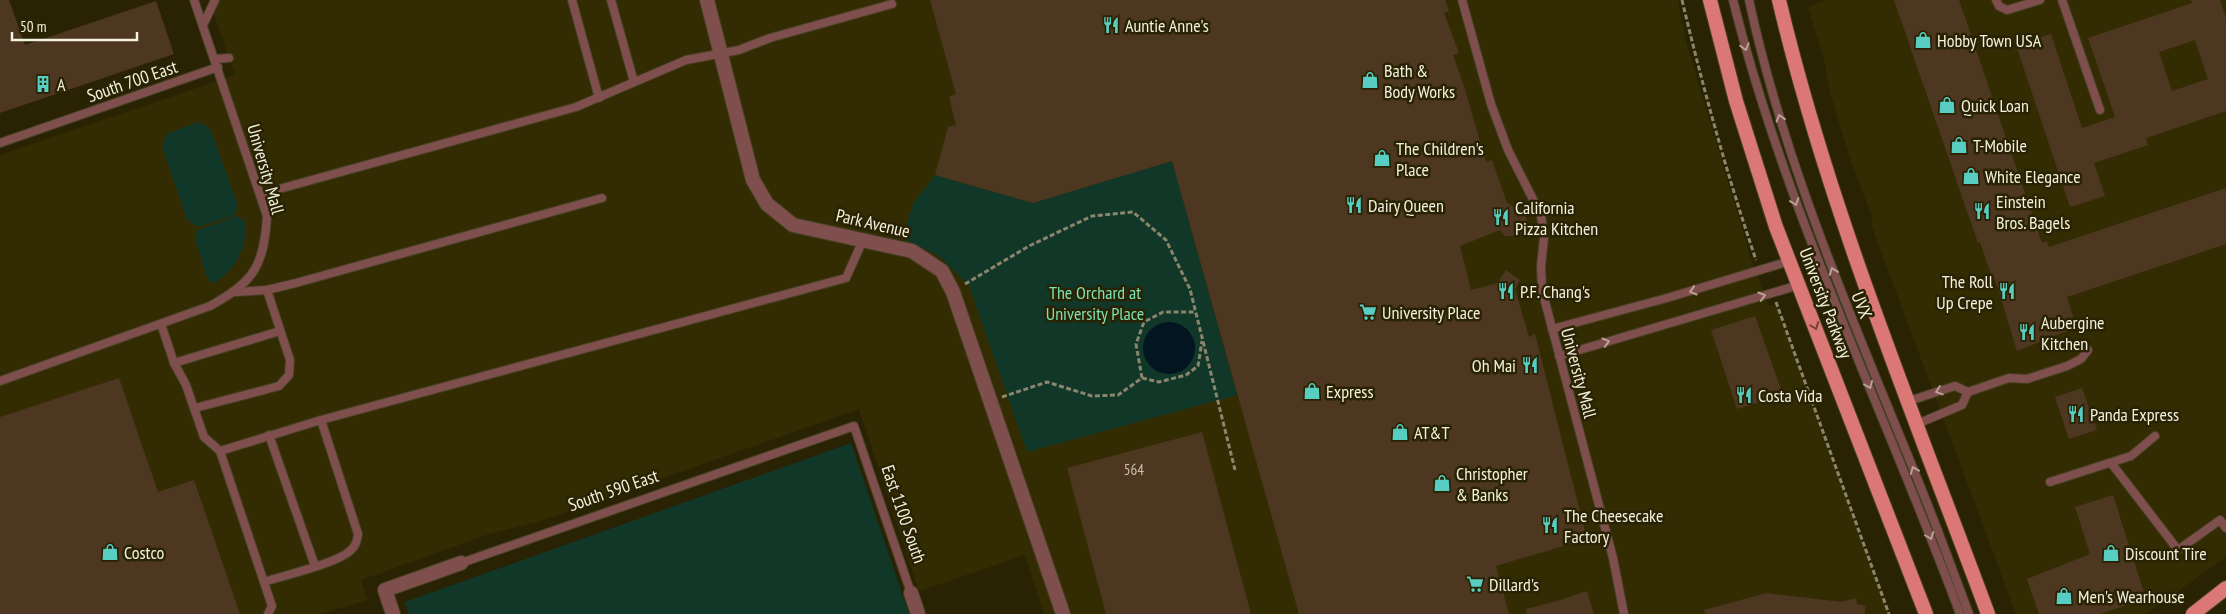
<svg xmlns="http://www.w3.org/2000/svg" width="2226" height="614" viewBox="0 0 2226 614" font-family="'PT Sans Narrow',sans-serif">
	<rect width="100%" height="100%" fill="#292304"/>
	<g fill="#332c03">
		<polygon points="209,0 1678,0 1685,38 1751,259 1768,305 1777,307 1889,614 1044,614 1025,555 919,591 859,409 538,522 489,534 361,580 367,600 321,614 0,614 0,155 235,75"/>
		<polygon points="1828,0 2226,0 2226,557 2146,614 2016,614 1872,227 1872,216 1852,165 1830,92 1824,60 1808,7"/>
	</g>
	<g fill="#113728">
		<path d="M198,122l12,6 28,78 -4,9 10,5c5,16 -3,39 -15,51 -4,5 -10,8 -16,12l-5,-3 -13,-41 2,-9 33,-11 3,-3 -35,11 -11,-7 -25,-74 5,-12z"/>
		<polygon points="1172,161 1237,395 1027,452 969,286 939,256 902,238 914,202 935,175 1033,203"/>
		<polygon points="851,443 909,614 409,614 405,602"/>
	</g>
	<circle fill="#031520" cx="1169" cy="348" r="26"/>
	<g fill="#4d3720" fill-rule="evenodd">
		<polygon points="0,0 9,0 25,45 156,1 174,54 0,113"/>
		<polygon points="930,0 1445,0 1449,11 1444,13 1459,53 1453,55 1464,86 1486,162 1492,160 1507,203 1521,210 1528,222 1528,229 1517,236 1505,236 1500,230 1460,246 1471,290 1497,283 1506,270 1520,280 1515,289 1529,337 1535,334 1587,539 1496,566 1509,614 1299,614 1172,161 1033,203 935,175 948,127 956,125 949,97 956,94"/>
		<polygon points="1894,0 1959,0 2042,243 2047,241 2049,247 2226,188 2226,244 2067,297 2074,320 2072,329 2017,351 1995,279 1993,280 1980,242 1978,243"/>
		<path d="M2191,0h29l6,18v93l-80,27 2,7 -54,18 11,33 -35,11 -54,-162 35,-11 31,94 33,-11 -27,-79 104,-35zM2195,40l13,39 -36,12 -13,-39z"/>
		<polygon points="1755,316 1783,395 1737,409 1711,330"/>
		<polygon points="119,378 158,492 194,480 240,614 0,614 0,417"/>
		<polygon points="2082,388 2097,430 2069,439 2055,397"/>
		<polygon points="1202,432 1251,614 1106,614 1067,468"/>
		<polygon points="2113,495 2146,599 2100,614 2039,614 2027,579 2090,554 2075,507"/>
		<polygon points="1587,591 1594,614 1527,614 1526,609 1557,601"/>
		<polygon points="1766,593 1842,602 1856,598 1857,604 1865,606 1865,614 1705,614 1704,610"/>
	</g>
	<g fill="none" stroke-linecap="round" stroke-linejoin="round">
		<g stroke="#454023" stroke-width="10">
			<g id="service">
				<polyline points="572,0 599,98"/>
				<polyline points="611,0 634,82"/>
				<polyline points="1462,0 1491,104 1508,150 1541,215 1544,238 1541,266 1542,290 1613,558 1624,614"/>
				<path d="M1733,0c53,213 151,409 227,614"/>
				<path d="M1749,0c36,168 106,325 170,483 18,44 34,88 50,131"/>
				<polyline points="1996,0 1999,6 2007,10 2040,0"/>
				<polyline points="2062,0 2100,110"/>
				<polyline points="203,25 215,0"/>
				<polyline points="215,59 229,58"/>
				<polyline points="0,143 218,67"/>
				<polyline points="261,194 576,107 686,60 739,50 770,38 892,4"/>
				<polyline points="236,292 267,290 296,283 602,198"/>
				<polyline points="161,324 174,363 186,385 204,437 220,451 321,420 846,278 863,240"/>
				<polyline points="1552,329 1667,298 1790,261"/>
				<polyline points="1559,356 1799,285"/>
				<polyline points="174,363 280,331"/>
				<path d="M0,381l210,-75c44,-24 54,-40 57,-90l-73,-216"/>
				<polyline points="1909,401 1955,386 1968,392 2009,378 2027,379 2067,366 2081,359 2088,350"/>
				<polyline points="195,408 279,386 289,375 290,360 267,290"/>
				<polyline points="1917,424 1962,405 1968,392"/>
				<polyline points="269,435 315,566"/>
				<polyline points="220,451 272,606 268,614"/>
				<polyline points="2112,464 2178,550 2220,520 2226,528"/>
				<polyline points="2050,482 2131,456 2155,436"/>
				<polyline points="461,563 854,426 911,593"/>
				<path d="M264,582c21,-7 71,-18 86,-31 6,-5 7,-10 8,-17l-37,-114"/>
			</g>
		</g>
		<g stroke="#454023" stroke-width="16">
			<g id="minor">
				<polyline points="911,593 918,614"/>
				<polyline points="393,614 385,590 461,563"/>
			</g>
		</g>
		<g stroke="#454023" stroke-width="16">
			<polyline id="tertiary" points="707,0 753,180 767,204 793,225 912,251 942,271 953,292 1063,614"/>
		</g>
		<g stroke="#454023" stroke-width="16">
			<g id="primary">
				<polyline points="1710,0 1736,101 1776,227 1926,614"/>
				<path d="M1779,0c50,211 134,412 209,614"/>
				<polyline points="2193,614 2226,588"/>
			</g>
		</g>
		<g stroke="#8a856d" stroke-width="3" stroke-dasharray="5 2.5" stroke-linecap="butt">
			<path d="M1682,0c21,88 45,175 74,260"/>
			<polyline points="965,284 1029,246 1092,216 1133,212 1166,240 1190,289 1235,470"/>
			<polyline points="1776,302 1889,614"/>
			<polyline points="1142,378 1136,344 1144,322 1163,312 1196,312"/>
			<polyline points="1002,397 1047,382 1092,396 1118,395 1142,378 1159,382 1186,375 1198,366 1202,341"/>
		</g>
		<use href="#service" stroke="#7f4f4d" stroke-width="8"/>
		<use href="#minor" stroke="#7f4f4d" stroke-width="14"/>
		<use href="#tertiary" stroke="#7f4f4d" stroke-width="14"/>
		<use href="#primary" stroke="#db7876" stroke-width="14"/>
	</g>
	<defs><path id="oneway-chevron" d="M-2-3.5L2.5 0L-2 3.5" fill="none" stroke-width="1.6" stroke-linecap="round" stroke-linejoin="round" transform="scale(1.25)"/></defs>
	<g stroke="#baa096">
		<use href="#oneway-chevron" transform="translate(1745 47) rotate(74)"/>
		<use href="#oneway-chevron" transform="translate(1780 118) rotate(-107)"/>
		<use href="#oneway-chevron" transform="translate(1795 202) rotate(70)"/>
		<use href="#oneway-chevron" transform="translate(1833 271) rotate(-110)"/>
		<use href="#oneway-chevron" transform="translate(1693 291) rotate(163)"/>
		<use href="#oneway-chevron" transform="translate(1762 296) rotate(-17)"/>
		<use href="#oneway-chevron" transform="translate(1606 342) rotate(-16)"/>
		<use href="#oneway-chevron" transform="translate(1869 385) rotate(67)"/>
		<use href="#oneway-chevron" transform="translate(1939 391) rotate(161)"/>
		<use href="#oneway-chevron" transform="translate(1914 470) rotate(-112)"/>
		<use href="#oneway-chevron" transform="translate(1930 536) rotate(69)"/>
	</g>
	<use stroke="#704532" href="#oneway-chevron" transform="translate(1815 326) rotate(69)"/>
	<defs>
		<g id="restaurant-bare" transform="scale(1.35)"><path d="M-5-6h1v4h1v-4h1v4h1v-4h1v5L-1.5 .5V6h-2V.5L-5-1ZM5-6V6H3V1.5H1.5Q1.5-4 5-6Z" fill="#57cec1" stroke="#292304" stroke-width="2.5" paint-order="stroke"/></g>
		<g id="shop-bare" transform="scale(1.35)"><path d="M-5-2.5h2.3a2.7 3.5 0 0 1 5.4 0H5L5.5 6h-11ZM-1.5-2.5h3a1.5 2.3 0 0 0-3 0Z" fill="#57cec1" stroke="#292304" stroke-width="2.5" paint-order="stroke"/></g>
		<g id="building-bare" transform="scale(1.35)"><path d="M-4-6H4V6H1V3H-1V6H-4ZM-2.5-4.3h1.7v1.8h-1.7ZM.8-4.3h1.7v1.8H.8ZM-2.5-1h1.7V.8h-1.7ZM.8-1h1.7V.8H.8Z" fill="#57cec1" stroke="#292304" stroke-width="2.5" paint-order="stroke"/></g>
		<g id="supermarket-bare" transform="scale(1.35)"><path d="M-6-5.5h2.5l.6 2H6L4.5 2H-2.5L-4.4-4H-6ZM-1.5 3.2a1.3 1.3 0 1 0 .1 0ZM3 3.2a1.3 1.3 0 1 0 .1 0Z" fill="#57cec1" stroke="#292304" stroke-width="2.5" paint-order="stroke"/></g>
	</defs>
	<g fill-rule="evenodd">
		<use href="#restaurant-bare" x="1111" y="25"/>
		<use href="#shop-bare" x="1923" y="40"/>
		<use href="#shop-bare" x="1370" y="80"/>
		<use href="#building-bare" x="43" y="84"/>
		<use href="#shop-bare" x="1947" y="105"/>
		<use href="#shop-bare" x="1959" y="145"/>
		<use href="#shop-bare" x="1382" y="158"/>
		<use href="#shop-bare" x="1971" y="176"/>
		<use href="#restaurant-bare" x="1354" y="205"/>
		<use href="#restaurant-bare" x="1982" y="211"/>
		<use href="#restaurant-bare" x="1501" y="217"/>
		<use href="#restaurant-bare" x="1506" y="291"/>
		<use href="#restaurant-bare" x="2007" y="291"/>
		<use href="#supermarket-bare" x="1368" y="312"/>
		<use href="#restaurant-bare" x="2027" y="332"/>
		<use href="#restaurant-bare" x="1530" y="365"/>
		<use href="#shop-bare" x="1312" y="391"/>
		<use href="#restaurant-bare" x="1744" y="395"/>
		<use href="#restaurant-bare" x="2076" y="414"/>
		<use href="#shop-bare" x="1400" y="432"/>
		<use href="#shop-bare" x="1442" y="483"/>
		<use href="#restaurant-bare" x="1550" y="525"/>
		<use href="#shop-bare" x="110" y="552"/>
		<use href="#shop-bare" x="2111" y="553"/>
		<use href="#supermarket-bare" x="1475" y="584"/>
		<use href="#shop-bare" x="2064" y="596"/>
	</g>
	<g text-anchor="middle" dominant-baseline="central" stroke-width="5" stroke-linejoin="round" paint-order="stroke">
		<g font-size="15" fill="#cac2af">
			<text x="1134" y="469">564</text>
		</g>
		<g font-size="18" fill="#f4f1df" stroke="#292304" text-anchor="start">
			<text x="1125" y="25">Auntie Anne's</text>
			<text x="1937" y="40">Hobby Town USA</text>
			<text x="1384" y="70">Bath &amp;<tspan x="1384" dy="21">Body Works</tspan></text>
			<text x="57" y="84">A</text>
			<text x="1961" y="105">Quick Loan</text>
			<text x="1973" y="145">T-Mobile</text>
			<text x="1396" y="148">The Children's<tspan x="1396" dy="21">Place</tspan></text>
			<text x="1985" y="176">White Elegance</text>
			<text x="1996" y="201">Einstein<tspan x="1996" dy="21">Bros. Bagels</tspan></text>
			<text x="1368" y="205">Dairy Queen</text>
			<text x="1515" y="207">California<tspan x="1515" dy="21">Pizza Kitchen</tspan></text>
			<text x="1993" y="281" text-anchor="end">The Roll<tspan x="1993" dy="21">Up Crepe</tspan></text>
			<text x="1520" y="291">P.F. Chang's</text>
			<text x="1382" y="312">University Place</text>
			<text x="2041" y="322">Aubergine<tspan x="2041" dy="21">Kitchen</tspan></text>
			<text x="1516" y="365" text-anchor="end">Oh Mai</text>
			<text x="1326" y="391">Express</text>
			<text x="1758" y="395">Costa Vida</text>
			<text x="2090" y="414">Panda Express</text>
			<text x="1414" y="432">AT&amp;T</text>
			<text x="1456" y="473">Christopher<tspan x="1456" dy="21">&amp; Banks</tspan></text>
			<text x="1564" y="515">The Cheesecake<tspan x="1564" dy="21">Factory</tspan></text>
			<text x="124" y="552">Costco</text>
			<text x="2125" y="553">Discount Tire</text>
			<text x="1489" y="584">Dillard's</text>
			<text x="2078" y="596">Men's Wearhouse</text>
		</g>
		<g font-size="18" fill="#f4f1df" stroke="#292304">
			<text transform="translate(132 81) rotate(-19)">South 700 East</text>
			<text transform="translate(266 169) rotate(74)">University Mall</text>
			<text transform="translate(873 223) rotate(13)">Park Avenue</text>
			<text transform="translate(1826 303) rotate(69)">University Parkway</text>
			<text transform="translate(1862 305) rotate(68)">UVX</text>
			<text transform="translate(1579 373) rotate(75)">University Mall</text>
			<text transform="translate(613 490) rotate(-19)">South 590 East</text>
			<text transform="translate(904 514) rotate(71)">East 1100 South</text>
		</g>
		<g font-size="18" fill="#7ce2b5" stroke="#292304">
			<text x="1095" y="292">The Orchard at<tspan x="1095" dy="21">University Place</tspan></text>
		</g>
	</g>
	<path d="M12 32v8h125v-8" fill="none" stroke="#f4f1df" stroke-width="2.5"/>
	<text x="20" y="32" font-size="15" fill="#f4f1df" stroke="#292304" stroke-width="4" paint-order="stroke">50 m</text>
</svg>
